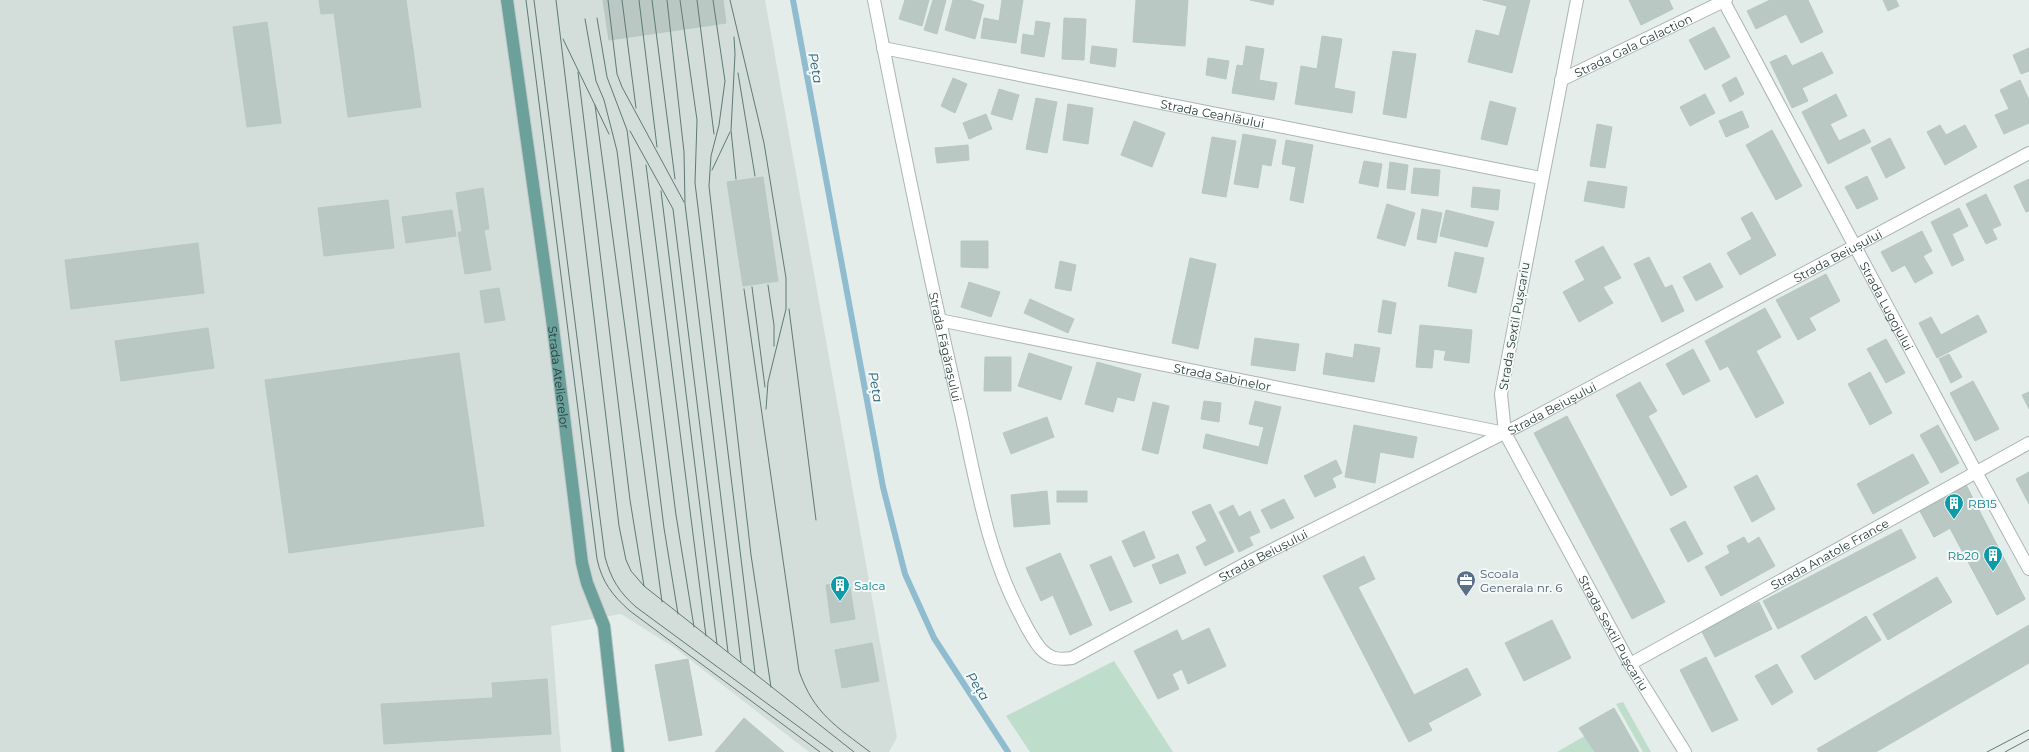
<svg xmlns="http://www.w3.org/2000/svg" width="2029" height="752" viewBox="0 0 2029 752" font-family="Montserrat,sans-serif">
	<rect width="100%" height="100%" fill="#e5edeb"/>
	<polygon fill="#d3ddda" points="0,0 765,0 897,737 889,752 809,752 675,648 621,614 551,626 561,752 0,752"/>
	<g fill="#bfddcb">
		<polygon points="1114,661 1173,752 1030,752 1006,716"/>
		<polygon points="1623,702 1651,752 1643,752 1616,704"/>
		<polygon points="1588,734 1598,752 1557,752"/>
	</g>
	<g fill="none" stroke-linecap="round" stroke-linejoin="round">
		<polyline stroke="#90bccf" stroke-width="6" points="793,0 883,487 905,574 934,638 1008,752"/>
	</g>
	<g fill="#bac8c4" stroke="#b7c7c3">
		<polygon points="319,0 406,0 421,107 348,117 334,13 321,14"/>
		<polygon points="603,0 723,0 726,23 609,40"/>
		<polygon points="905,0 929,0 922,26 899,19"/>
		<polygon points="933,0 946,0 937,34 924,30"/>
		<polygon points="953,0 969,0 984,5 975,39 945,30"/>
		<polygon points="1002,0 1023,0 1016,43 981,38 984,18 999,21"/>
		<polygon points="1136,0 1188,0 1185,46 1133,42"/>
		<polygon points="1250,0 1274,0 1273,5"/>
		<polygon points="1483,0 1530,0 1512,73 1468,62 1476,30 1499,36 1507,6"/>
		<polygon points="1629,0 1669,0 1673,9 1641,25"/>
		<polygon points="1770,0 1808,0 1823,32 1801,43 1786,14 1756,29 1747,11"/>
		<polygon points="1883,0 1896,0 1899,6 1888,11"/>
		<polygon points="1064,18 1086,19 1084,60 1062,59"/>
		<polygon points="1036,21 1050,23 1044,57 1021,53 1023,34 1034,36"/>
		<polygon points="267,22 281,123 247,127 233,27"/>
		<polygon points="1714,27 1730,57 1705,70 1689,40"/>
		<polygon points="1322,36 1342,39 1334,88 1355,92 1352,113 1295,104 1301,66 1317,69"/>
		<polygon points="1092,46 1117,49 1115,67 1090,63"/>
		<polygon points="1246,46 1264,49 1259,80 1277,83 1274,100 1232,93 1237,65 1243,66"/>
		<polygon points="2029,48 2029,71 2021,74 2013,55"/>
		<polygon points="1393,51 1416,54 1406,118 1383,114"/>
		<polygon points="1822,52 1833,73 1802,88 1808,101 1792,108 1770,62 1786,55 1792,66"/>
		<polygon points="1208,58 1229,61 1226,79 1206,75"/>
		<polygon points="1736,77 1744,94 1730,102 1722,85"/>
		<polygon points="953,78 967,84 955,113 941,106"/>
		<polygon points="2020,80 2029,100 2029,123 2004,134 1995,115 2009,109 2000,90"/>
		<polygon points="999,89 1019,95 1012,120 991,114"/>
		<polygon points="1705,94 1715,113 1690,126 1680,107"/>
		<polygon points="1836,94 1847,116 1830,124 1839,141 1864,129 1871,142 1828,164 1802,112"/>
		<polygon points="1036,98 1057,102 1047,153 1026,149"/>
		<polygon points="1490,101 1516,108 1507,145 1481,139"/>
		<polygon points="1068,104 1093,108 1088,144 1063,140"/>
		<polygon points="1742,111 1749,127 1726,137 1719,121"/>
		<polygon points="986,114 992,129 969,139 963,123"/>
		<polygon points="1134,121 1165,133 1152,167 1121,155"/>
		<polygon points="1597,124 1612,127 1605,168 1590,166"/>
		<polygon points="1940,125 1946,135 1965,125 1977,147 1945,165 1927,132"/>
		<polygon points="1772,130 1802,186 1776,200 1746,145"/>
		<polygon points="1243,134 1276,140 1271,166 1262,164 1258,188 1234,184"/>
		<polygon points="1212,137 1236,141 1226,197 1202,193"/>
		<polygon points="1890,138 1905,168 1886,178 1871,148"/>
		<polygon points="1286,140 1313,145 1303,203 1290,200 1296,167 1282,164"/>
		<polygon points="968,145 969,160 937,163 935,148"/>
		<polygon points="1364,161 1382,164 1378,187 1359,183"/>
		<polygon points="1390,162 1408,165 1405,190 1387,188"/>
		<polygon points="1414,168 1440,170 1438,196 1411,193"/>
		<polygon points="1867,176 1878,199 1857,209 1845,187"/>
		<polygon points="763,177 778,281 743,286 727,182"/>
		<polygon points="2029,179 2029,211 2026,212 2014,186"/>
		<polygon points="1588,181 1627,187 1624,208 1584,201"/>
		<polygon points="1473,187 1500,190 1498,210 1471,207"/>
		<polygon points="483,188 489,229 484,230 491,270 465,274 458,232 462,232 456,193"/>
		<polygon points="1986,194 2001,225 1992,229 1997,239 1986,244 1966,204"/>
		<polygon points="388,200 394,248 324,256 318,208"/>
		<polygon points="1387,204 1415,213 1405,246 1377,238"/>
		<polygon points="1959,208 1968,226 1952,234 1964,260 1952,266 1931,222"/>
		<polygon points="1422,209 1442,213 1436,243 1417,239"/>
		<polygon points="452,210 456,236 406,243 402,217"/>
		<polygon points="1446,210 1494,222 1487,247 1440,236"/>
		<polygon points="1752,212 1776,255 1740,275 1727,253 1752,239 1741,218"/>
		<polygon points="1922,231 1932,251 1923,256 1933,273 1915,283 1905,265 1892,272 1881,252"/>
		<polygon points="961,241 988,241 988,268 961,267"/>
		<polygon points="198,243 204,293 71,309 65,260"/>
		<polygon points="1603,246 1621,278 1603,287 1613,303 1579,322 1563,292 1585,280 1575,261"/>
		<polygon points="1455,252 1484,258 1476,293 1448,286"/>
		<polygon points="1649,257 1665,288 1672,285 1684,311 1662,322 1634,264"/>
		<polygon points="1190,258 1216,264 1198,349 1172,343"/>
		<polygon points="1060,261 1076,265 1071,291 1055,288"/>
		<polygon points="1710,263 1723,287 1696,301 1683,277"/>
		<polygon points="1826,274 1840,301 1809,318 1816,330 1798,340 1776,300"/>
		<polygon points="969,282 1000,292 991,317 961,307"/>
		<polygon points="499,288 505,320 485,323 480,291"/>
		<polygon points="1030,299 1074,319 1068,333 1024,313"/>
		<polygon points="1383,300 1396,303 1391,334 1378,332"/>
		<polygon points="1765,308 1781,337 1756,351 1784,403 1756,418 1728,366 1720,370 1705,341"/>
		<polygon points="1978,315 1987,332 1937,358 1919,323 1931,317 1941,335"/>
		<polygon points="1420,325 1472,330 1469,363 1444,360 1446,351 1434,349 1432,368 1416,367"/>
		<polygon points="208,328 214,368 121,381 115,341"/>
		<polygon points="1255,338 1299,344 1295,371 1251,365"/>
		<polygon points="1886,339 1905,373 1886,383 1867,349"/>
		<polygon points="1355,344 1380,348 1374,382 1323,374 1326,353 1353,358"/>
		<polygon points="1693,349 1710,381 1683,395 1666,364"/>
		<polygon points="459,353 484,526 289,553 265,380"/>
		<polygon points="1029,353 1072,367 1061,400 1018,386"/>
		<polygon points="1949,354 1962,377 1951,383 1939,359"/>
		<polygon points="985,357 1011,357 1011,391 984,391"/>
		<polygon points="1097,362 1141,374 1134,401 1117,397 1113,412 1085,404"/>
		<polygon points="1870,372 1892,413 1870,425 1848,384"/>
		<polygon points="1973,381 1999,429 1975,441 1950,393"/>
		<polygon points="1640,382 1657,411 1648,416 1687,487 1671,496 1616,395"/>
		<polygon points="2029,392 2029,409 2022,395"/>
		<polygon points="1204,401 1221,403 1219,422 1201,419"/>
		<polygon points="1255,401 1281,407 1267,464 1203,448 1206,434 1259,447 1264,427 1249,424"/>
		<polygon points="1153,402 1169,406 1158,454 1142,450"/>
		<polygon points="1567,416 1665,602 1632,619 1534,433"/>
		<polygon points="1047,417 1054,437 1011,454 1003,433"/>
		<polygon points="1354,425 1417,437 1413,458 1380,452 1375,483 1345,477"/>
		<polygon points="1938,425 1959,463 1941,473 1920,435"/>
		<polygon points="1913,454 1929,483 1873,514 1857,484"/>
		<polygon points="1336,460 1342,473 1332,478 1336,487 1315,497 1304,476"/>
		<polygon points="2029,472 2029,504 2016,479"/>
		<polygon points="1757,475 1775,509 1752,522 1734,487"/>
		<polygon points="1966,485 2025,599 1997,615 1950,528 1934,537 1920,511"/>
		<polygon points="1966,485 1988,529 1959,545 1950,528 1934,537 1920,511"/>
		<polygon points="1047,491 1050,524 1014,527 1011,495"/>
		<rect x="1057" y="491" width="30" height="11"/>
		<polygon points="1284,499 1294,518 1271,529 1261,510"/>
		<polygon points="1210,504 1234,552 1205,566 1196,547 1207,541 1192,512"/>
		<polygon points="1233,505 1239,517 1250,511 1260,532 1249,537 1253,545 1239,552 1219,512"/>
		<polygon points="1685,521 1703,554 1688,562 1670,529"/>
		<polygon points="1901,529 1916,558 1778,629 1763,601"/>
		<polygon points="1988,529 2025,599 1997,615 1959,545"/>
		<polygon points="1144,531 1155,558 1134,567 1122,541"/>
		<polygon points="1744,537 1748,544 1759,537 1775,566 1721,596 1705,567 1730,553 1727,546"/>
		<polygon points="1060,553 1092,625 1070,635 1053,595 1041,601 1026,568"/>
		<polygon points="1178,554 1186,573 1160,584 1152,565"/>
		<polygon points="1111,556 1132,602 1110,611 1090,565"/>
		<polygon points="1364,556 1375,579 1358,587 1414,695 1467,668 1481,695 1428,723 1432,730 1409,742 1323,576"/>
		<polygon points="1937,577 1952,602 1888,640 1873,614"/>
		<polygon points="849,582 855,619 831,623 826,585"/>
		<polygon points="1759,602 1772,629 1715,657 1701,630"/>
		<polygon points="1866,616 1881,640 1815,680 1801,656"/>
		<polygon points="1552,620 1571,658 1524,681 1505,643"/>
		<polygon points="2029,625 2029,663 1876,752 1819,752 1817,749"/>
		<polygon points="1209,628 1226,666 1188,684 1182,669 1172,674 1179,689 1158,699 1134,651 1177,630 1182,641"/>
		<polygon points="872,643 879,681 842,688 835,650"/>
		<polygon points="1706,657 1738,720 1712,732 1680,670"/>
		<polygon points="688,659 702,735 669,741 655,665"/>
		<polygon points="1777,664 1793,692 1772,705 1755,676"/>
		<polygon points="547,679 551,734 384,744 381,704 493,698 492,683"/>
		<polygon points="1614,708 1639,752 1595,752 1579,728"/>
		<polygon points="744,718 784,752 715,752"/>
	</g>
	<g fill="none" stroke-linecap="round" stroke-linejoin="round">
		<g stroke="#a8b5b3" stroke-width="14">
			<g id="minor">
				<path id="s1" d="M874,0c27,138 55,277 87,414 15,69 27,141 61,204 5,10 11,21 18,30 10,11 18,12 32,10l182,-99 266,-134 509,-272"/>
				<path id="s2" d="M1577,0l-76,394 4,39 125,231 55,88"/>
				<path id="s3" d="M1723,0l253,472 53,97"/>
				<path id="s4" d="M883,48l658,130"/>
				<path id="s5" d="M1561,80l165,-80"/>
				<path id="s6" d="M939,320l566,113"/>
				<path id="s7" d="M1630,664l399,-221"/>
			</g>
		</g>
		<g stroke="#c2c9c8" stroke-width="14">
			<g id="major">
				<path id="s8" d="M507,0l45,319 30,244 5,20 17,43 14,126"/>
			</g>
		</g>
		<use href="#minor" stroke="#fff" stroke-width="12"/>
		<use href="#major" stroke="#6ba09b" stroke-width="12"/>
		<g stroke="#5f7a76" stroke-width="1">
			<path d="M526,0l71,559c5,23 15,36 33,52l190,141"/>
			<path d="M534,0l71,557c6,22 14,35 31,50l197,145"/>
			<polyline points="556,0 619,526 626,560 631,571 644,586 854,752"/>
			<polyline points="608,0 617,74 622,87 684,202"/>
			<polyline points="622,0 636,108"/>
			<polyline points="639,0 657,147"/>
			<polyline points="652,0 675,179"/>
			<polyline points="667,0 684,152 685,204 741,662"/>
			<polyline points="680,0 697,120 695,183 755,673"/>
			<polyline points="697,0 714,134"/>
			<polyline points="713,0 725,81 719,125 711,156 709,186 751,555 771,687"/>
			<polyline points="730,0 764,143 786,278 786,309 768,382 766,409"/>
			<polyline points="597,18 607,77 627,130 676,515 694,627"/>
			<polyline points="585,19 596,81 604,100 617,151 664,528 678,614"/>
			<polyline points="734,37 735,54 731,130 736,179"/>
			<polyline points="563,39 609,134"/>
			<polyline points="578,72 630,500 644,586"/>
			<polyline points="738,73 755,176"/>
			<polyline points="595,105 662,602"/>
			<polyline points="630,131 673,209 728,652"/>
			<polyline points="646,165 706,636"/>
			<polyline points="712,170 730,132"/>
			<polyline points="661,191 717,644"/>
			<polyline points="768,285 774,325 774,346"/>
			<polyline points="752,287 765,387"/>
			<path d="M744,289l55,382c15,43 37,55 71,81"/>
			<polyline points="789,309 816,520"/>
			<polyline points="1987,752 2029,730"/>
			<polyline points="2005,752 2029,739"/>
		</g>
	</g>
	<defs>
		<g id="building-pin" transform="scale(1)"><path d="M0 17L-7.5 6A9.5 9.5 0 1 1 7.5 6Z" fill="#0f9aa8" stroke="#f5faf8"/><path d="M-4-6H4V6H1V3H-1V6H-4ZM-2.5-4.3h1.7v1.8h-1.7ZM.8-4.3h1.7v1.8H.8ZM-2.5-1h1.7V.8h-1.7ZM.8-1h1.7V.8H.8Z" fill="#fff"/></g>
		<g id="office-pin" transform="scale(1)"><path d="M0 17L-7.5 6A9.5 9.5 0 1 1 7.5 6Z" fill="#5c6f8a" stroke="#f5faf8"/><path d="M-6-3h4V-5.5h4V-3h4V5H-6ZM-1-4.5V-3h2v-1.5ZM-6 0V1H6V0Z" fill="#fff"/></g>
	</defs>
	<g fill-rule="evenodd">
		<use href="#building-pin" x="1954" y="503"/>
		<use href="#building-pin" x="1993" y="555"/>
		<use href="#office-pin" x="1466" y="580"/>
		<use href="#building-pin" x="840" y="585"/>
	</g>
	<g text-anchor="middle" dominant-baseline="central" stroke-width="4" stroke-linejoin="round" paint-order="stroke">
		<g font-size="12" fill="#253e3b" stroke="#f5faf8">
			<text stroke="none"><textPath href="#s5" startOffset="80">Strada Gala Galaction</textPath></text>
			<text stroke="none"><textPath href="#s4" startOffset="336">Strada Ceahlăului</textPath></text>
			<text stroke="none"><textPath href="#s1" startOffset="1572">Strada Beiușului</textPath></text>
			<text stroke="none"><textPath href="#s3" startOffset="347">Strada Lugojului</textPath></text>
			<text transform="translate(1514 326) rotate(-80)">Strada Sextil Pușcariu</text>
			<text stroke="none"><textPath href="#s1" startOffset="354">Strada Făgărașului</textPath></text>
			<text stroke="none"><textPath href="#s8" startOffset="381">Strada Atelierelor</textPath></text>
			<text stroke="none"><textPath href="#s6" startOffset="289">Strada Sabinelor</textPath></text>
			<text stroke="none"><textPath href="#s1" startOffset="1248">Strada Beiușului</textPath></text>
			<text stroke="none"><textPath href="#s7" startOffset="228">Strada Anatole France</textPath></text>
			<text stroke="none"><textPath href="#s1" startOffset="924">Strada Beiușului</textPath></text>
			<text stroke="none"><textPath href="#s2" startOffset="668">Strada Sextil Pușcariu</textPath></text>
		</g>
		<g font-size="12" fill="#0d838f" stroke="#f5faf8" text-anchor="start">
			<text x="1968" y="503">RB15</text>
			<text x="1979" y="555" text-anchor="end">Rb20</text>
			<text x="854" y="585">Salca</text>
		</g>
		<g font-size="12" fill="#4e5e75" stroke="#f5faf8" text-anchor="start">
			<text x="1480" y="573">Scoala<tspan x="1480" dy="14">Generala nr. 6</tspan></text>
		</g>
		<g font-size="13" font-style="italic" fill="#215d78" stroke="#f5faf8">
			<text transform="translate(816 68) rotate(79)">Peța</text>
			<text transform="translate(876 387) rotate(79)">Peța</text>
			<text transform="translate(978 686) rotate(57)">Peța</text>
		</g>
	</g>
</svg>
